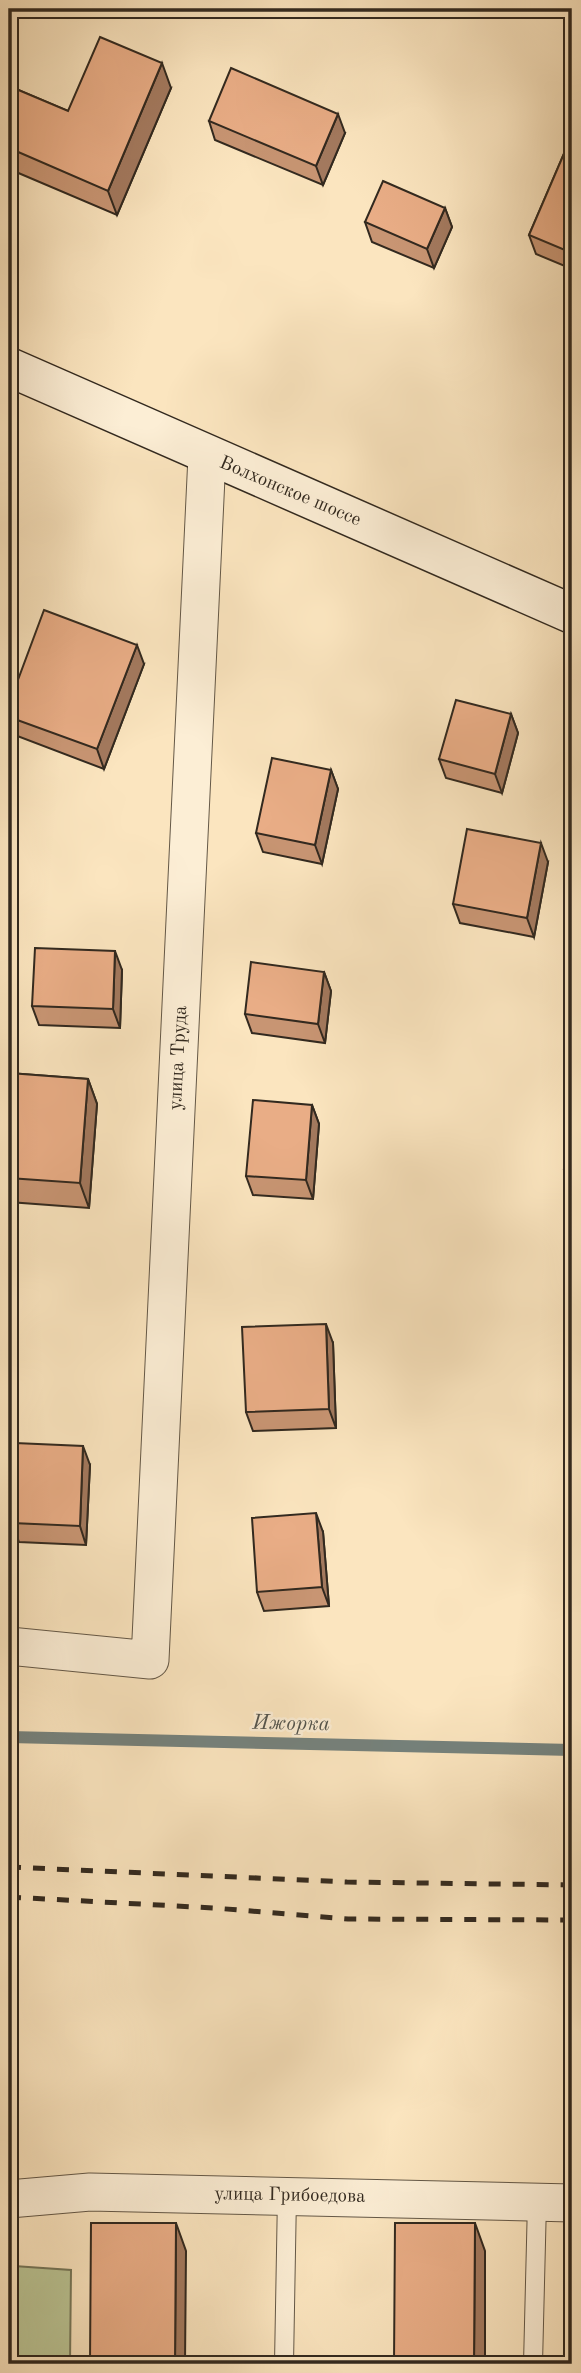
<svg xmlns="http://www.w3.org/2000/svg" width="581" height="2373" viewBox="0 0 581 2373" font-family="'Old Standard TT',serif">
	<rect width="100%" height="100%" fill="#fbe5bf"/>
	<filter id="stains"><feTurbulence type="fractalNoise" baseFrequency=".00286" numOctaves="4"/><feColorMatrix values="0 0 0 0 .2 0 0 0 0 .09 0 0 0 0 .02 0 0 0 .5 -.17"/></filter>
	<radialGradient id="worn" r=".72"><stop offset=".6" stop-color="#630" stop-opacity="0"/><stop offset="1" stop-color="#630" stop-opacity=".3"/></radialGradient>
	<polygon fill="#bbc595" stroke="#76775a" stroke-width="2" points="14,2266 71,2270 70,2364 9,2364 9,2268"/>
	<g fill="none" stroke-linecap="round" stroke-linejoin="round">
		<polyline stroke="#75827d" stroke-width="12" points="9,1737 572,1750"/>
		<g stroke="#645847" stroke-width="20">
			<g id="lane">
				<polyline points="284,2364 287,2195"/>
				<polyline points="533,2364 537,2202"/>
			</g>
		</g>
		<g stroke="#645847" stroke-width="39">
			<g id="street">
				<polyline points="9,1646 150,1660 207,456"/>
				<polyline points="9,2199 90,2192 572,2203"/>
			</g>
		</g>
		<g stroke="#32291f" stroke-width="41">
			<polyline id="secondary" points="9,367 572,614"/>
		</g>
		<use href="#lane" stroke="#fceed5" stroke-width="18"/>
		<use href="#street" stroke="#fceed5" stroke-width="37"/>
		<use href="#secondary" stroke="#fceed5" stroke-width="38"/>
		<g stroke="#32291f" stroke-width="5" stroke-dasharray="12 12" stroke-linecap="butt">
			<polyline points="9,1867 347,1882 572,1885"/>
			<polyline points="9,1897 214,1908 348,1919 572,1920"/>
		</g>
	</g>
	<g fill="#c89573" stroke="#32291f" stroke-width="2">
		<polygon points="9,86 68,111 171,88 117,215 9,169"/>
		<polygon points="209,121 345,133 323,185 215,140"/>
		<polygon points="572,135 572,269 536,254 529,235"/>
		<polygon points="445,208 452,227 434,268 372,242 365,222"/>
		<polygon points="144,664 104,769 12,734 9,726 9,704"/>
		<polygon points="511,714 518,733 502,793 446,778 439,759"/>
		<polygon points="331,770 338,789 322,864 263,852 256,833"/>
		<polygon points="548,862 534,937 460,923 453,904"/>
		<polygon points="122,970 120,1028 39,1025 32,1006"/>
		<polygon points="324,972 331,991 325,1043 252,1033 245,1014"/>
		<polygon points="9,1073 88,1079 97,1104 89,1208 9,1202"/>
		<polygon points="312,1105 319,1124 313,1199 253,1195 246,1176"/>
		<polygon points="572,1149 572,1189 571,1189 564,1169"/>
		<polygon points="333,1343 336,1428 253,1431 246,1412"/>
		<polygon points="90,1465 86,1545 19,1542 12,1523"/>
		<polygon points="323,1532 329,1606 264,1611 257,1592"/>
	</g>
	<g fill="#a3795e" stroke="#32291f" stroke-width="2">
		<polygon points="162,63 171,88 117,215 108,191"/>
		<polygon points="338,114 345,133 323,185 316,166"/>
		<polygon points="445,208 452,227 434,268 427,249"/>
		<polygon points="137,645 144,664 104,769 97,749"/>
		<polygon points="511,714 518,733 502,793 495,774"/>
		<polygon points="331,770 338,789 322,864 315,845"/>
		<polygon points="541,843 548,862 534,937 527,918"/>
		<polygon points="115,951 122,970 120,1028 113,1009"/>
		<polygon points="324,972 331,991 325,1043 318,1024"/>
		<polygon points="88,1079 97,1104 89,1208 80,1183"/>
		<polygon points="312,1105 319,1124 313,1199 306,1180"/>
		<polygon points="326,1324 333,1343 336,1428 329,1409"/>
		<polygon points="83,1446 90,1465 86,1545 80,1526"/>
		<polygon points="316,1513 323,1532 329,1606 322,1587"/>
		<polygon points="176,2223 186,2251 185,2364 175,2364"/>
		<polygon points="475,2223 485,2251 485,2364 474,2364"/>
	</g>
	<g fill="#e9ad86" stroke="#32291f" stroke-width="2">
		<polygon points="100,37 162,63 108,191 9,148 9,86 68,111"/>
		<polygon points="231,68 338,114 316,166 209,121"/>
		<polygon points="572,135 572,253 529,235"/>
		<polygon points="383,181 445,208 427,249 365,222"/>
		<polygon points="44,610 137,645 97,749 9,717 9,704"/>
		<polygon points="456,700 511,714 495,774 439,759"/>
		<polygon points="272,758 331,770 315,845 256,833"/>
		<polygon points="467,829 541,843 527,918 453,904"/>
		<polygon points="35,948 115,951 113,1009 32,1006"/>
		<polygon points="251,962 324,972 318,1024 245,1014"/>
		<polygon points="9,1073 88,1079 80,1183 9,1178"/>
		<polygon points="253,1100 312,1105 306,1180 246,1176"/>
		<polygon points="572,1149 572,1173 564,1169"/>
		<polygon points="326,1324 329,1409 246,1412 242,1327"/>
		<polygon points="15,1443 83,1446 80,1526 12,1523"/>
		<polygon points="316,1513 322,1587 257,1592 252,1518"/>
		<polygon points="91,2223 176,2223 175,2364 90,2364"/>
		<polygon points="395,2223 475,2223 474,2364 394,2364"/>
		<polygon points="569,2279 572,2279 572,2364 567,2364"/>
	</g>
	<g text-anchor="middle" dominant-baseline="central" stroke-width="5" stroke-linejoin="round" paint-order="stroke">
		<g font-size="19" fill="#32291f" stroke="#fceed5">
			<text transform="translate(290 492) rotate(23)">Волхонское шоссе</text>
			<text transform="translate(179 1058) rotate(-87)">улица Труда</text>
			<text transform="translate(290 2196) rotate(1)">улица Грибоедова</text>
		</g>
		<g font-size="21" font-style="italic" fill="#54554e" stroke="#fceed5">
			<text transform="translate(291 1724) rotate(1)">Ижорка</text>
		</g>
	</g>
	<rect width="581" height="2373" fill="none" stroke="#fbe5bf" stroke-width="35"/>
	<rect x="10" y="10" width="560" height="2352" fill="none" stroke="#32291f" stroke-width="3.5"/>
	<rect x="18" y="18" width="546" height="2338" fill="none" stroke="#32291f" stroke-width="2"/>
	<rect width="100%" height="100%" filter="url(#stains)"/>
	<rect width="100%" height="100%" fill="url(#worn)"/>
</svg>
